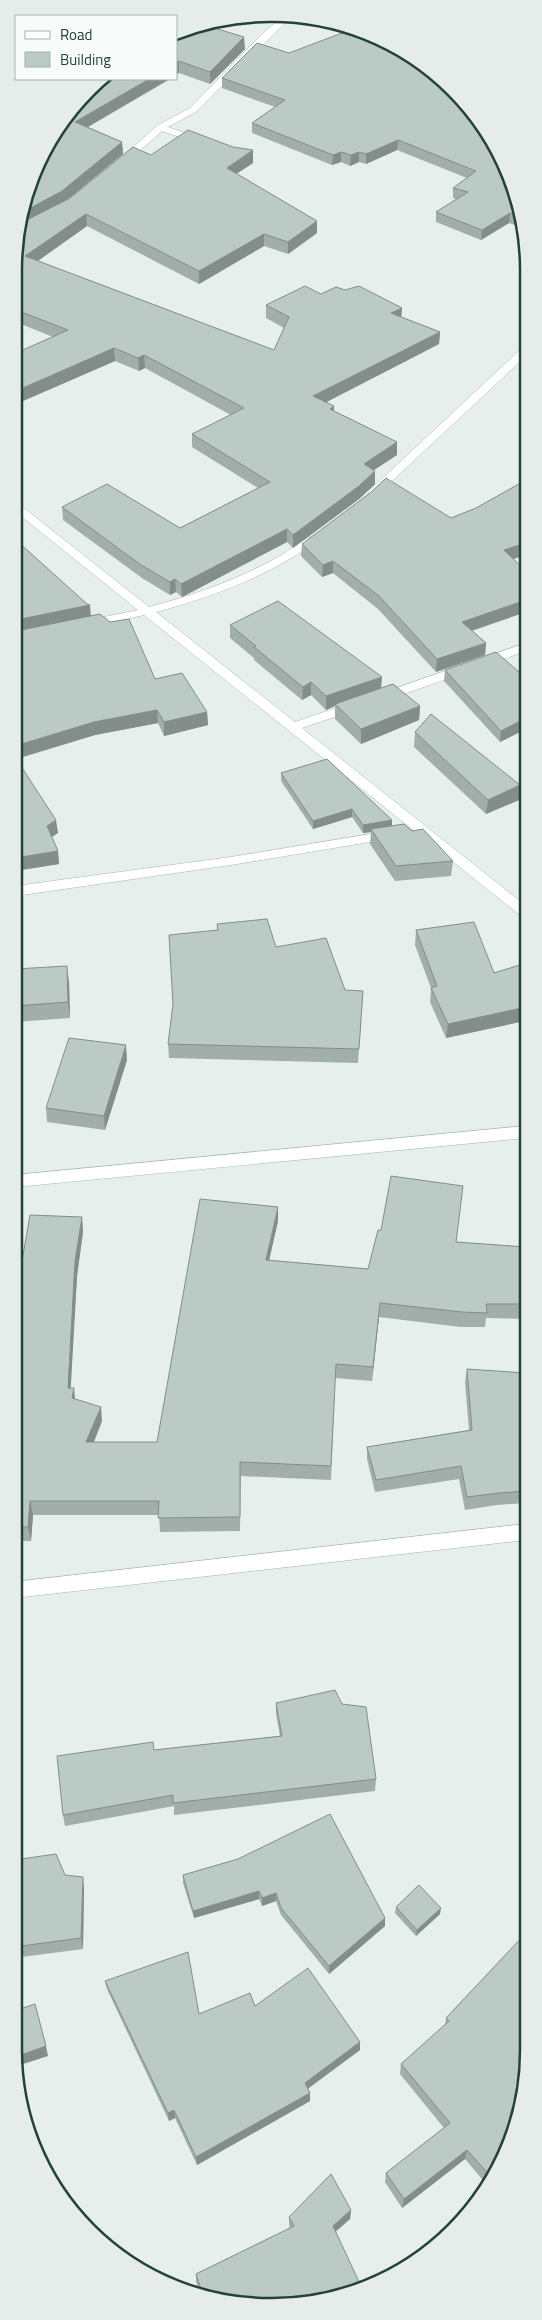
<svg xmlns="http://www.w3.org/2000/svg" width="542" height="2320" viewBox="0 0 542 2320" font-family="'Titillium Web',sans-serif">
	<rect width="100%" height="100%" fill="#e6efeb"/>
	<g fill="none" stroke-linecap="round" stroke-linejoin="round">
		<g stroke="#a8b8b2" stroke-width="1">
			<g id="minor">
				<polygon points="291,17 196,112 168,127 202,139 202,143 196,143 162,131 126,163 120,163 120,159 158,125 190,108 262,34 281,18"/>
				<polygon points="526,347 526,356 378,494 370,494 368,492 370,490 522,348"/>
				<path d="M16,504l4,1 129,102c45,-12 88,-27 129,-50 10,-5 33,-25 43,-22l2,2 -2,2c-51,36 -105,57 -165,73l139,110 55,-19h8l2,3 -2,3 -56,19 224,178v12l-5,-2 -377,-301 -56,13 -4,-1 -2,-3 2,-3 54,-11 -122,-98z"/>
				<polygon points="526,643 526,651 387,700 379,700 377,697 379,694"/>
				<polygon points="389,831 396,835 394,838 231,865 15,896 15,886 231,857"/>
				<polygon points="526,1126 526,1138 15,1187 15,1175"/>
				<polygon points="526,1524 526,1540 14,1598 14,1582"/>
			</g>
		</g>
		<use href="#minor" fill="#fff" fill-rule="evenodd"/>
	</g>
	<g fill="#a1aea9">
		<polygon points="213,22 206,26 245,49 210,84 179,73 176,36"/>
		<polygon points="222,78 502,157 523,228 509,223 481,240 436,222 436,212 456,199 453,198 453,188 467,178 397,150 366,164 359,162 350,166 341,162 332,165 252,133 252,123 275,107 222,88"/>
		<polygon points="88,127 122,142 123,154 68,199 151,155 233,147 253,150 253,163 236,174 317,221 317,233 288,254 264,246 199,284 87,226 38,261 274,350 284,328 266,318 266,305 321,294 345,290 402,308 401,317 440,332 439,344 326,402 334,412 397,442 397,455 374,470 375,484 359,499 293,548 287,542 182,597 176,592 170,595 142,578 63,520 62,507 180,528 258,488 192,447 192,434 231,415 145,368 139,371 115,361 16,404 16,353 53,337 16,322 16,237"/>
		<polygon points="526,480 526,555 513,559 526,571 526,612 472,631 486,643 485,655 436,672 378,609 333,573 322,577 301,556 302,544 451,518 476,508"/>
		<polygon points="16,540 155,679 207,712 208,725 164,736 158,723 95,735 17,759 58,833 52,837 58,851 59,864 15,871"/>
		<polygon points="230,625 381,688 420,706 419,720 361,744 335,719 335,706 326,710 311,695 302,700 254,660 254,658 230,638"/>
		<polygon points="445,670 526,678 526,729 500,742 444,681"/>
		<polygon points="415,732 519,800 486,814 414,747"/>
		<polygon points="281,773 392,820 392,826 412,831 453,861 451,876 395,881 370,844 371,832 363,833 352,817 313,829 281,781"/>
		<polygon points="217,924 276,947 345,990 363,991 358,1063 169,1058 168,1044 217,930"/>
		<polygon points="416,930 494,973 526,963 526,1032 520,1022 446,1038 430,1002 431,988 415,945"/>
		<polygon points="15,969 69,982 70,1018 15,1022"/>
		<polygon points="127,1060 105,1130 47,1122 46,1108"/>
		<polygon points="82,1217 83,1232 77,1276 70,1388 74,1388 75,1399 102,1421 94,1442 157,1442 278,1221 269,1260 368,1269 456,1242 526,1247 526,1319 486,1318 485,1327 461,1327 379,1317 372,1381 335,1378 331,1480 241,1476 240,1531 160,1532 159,1515 33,1515 31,1541 14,1541 15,1290 17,1290"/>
		<polygon points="467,1369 526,1373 526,1503 497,1505 465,1510 459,1479 375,1492 367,1459 367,1447 469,1430 465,1382"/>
		<polygon points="276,1703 376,1779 375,1791 174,1815 174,1806 65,1826 63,1815 154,1750 280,1736 276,1714"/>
		<polygon points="238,1859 385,1926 329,1974 281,1915 276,1901 262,1906 259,1899 194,1918 183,1883 183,1875"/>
		<polygon points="14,1860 65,1875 84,1888 83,1949 14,1958"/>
		<polygon points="396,1907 440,1914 416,1936 395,1913"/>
		<polygon points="526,1933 494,2177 487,2185 465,2159 402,2208 385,2182 386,2173 444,2128 400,2074 401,2064 445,2025 446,2018"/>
		<polygon points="105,1981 199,2014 255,2006 360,2042 360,2050 308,2089 310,2093 310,2101 197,2165 175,2118 169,2121 107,1989"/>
		<polygon points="351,2210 350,2219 254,2306 200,2291 196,2282 196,2274 290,2228 289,2226 289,2217"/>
	</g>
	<g fill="#838d89">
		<polygon points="205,22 213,22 192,33 192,29"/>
		<polygon points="244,37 245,49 210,84 210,72"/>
		<polygon points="179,61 179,73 176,75 176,63"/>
		<polygon points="149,79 170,79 76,134 75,122"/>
		<polygon points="398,140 397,150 366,164 366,154"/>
		<polygon points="122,142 123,154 63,203 20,227 25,211"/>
		<polygon points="253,150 253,163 227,180 227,168"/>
		<polygon points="341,152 341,162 332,165 333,155"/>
		<polygon points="359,152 359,162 350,166 351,155"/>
		<polygon points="510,213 509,223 481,240 482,230"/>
		<polygon points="86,214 87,226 26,269 25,256"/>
		<polygon points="317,221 317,233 288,254 288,242"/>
		<polygon points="264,234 264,246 199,284 199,271"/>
		<polygon points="402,308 401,320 391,313"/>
		<polygon points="440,332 439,344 313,409 313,396"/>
		<polygon points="114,348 115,361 16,404 16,391"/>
		<polygon points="144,355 145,368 139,371 138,358"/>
		<polygon points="334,406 334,419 330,409"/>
		<polygon points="397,442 397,455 363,477 364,464"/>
		<polygon points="375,471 375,484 359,499 293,548 293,535"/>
		<polygon points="287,529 287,542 182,597 181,584"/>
		<polygon points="526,543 526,555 503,562 504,550"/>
		<polygon points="333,561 333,573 322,577 323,565"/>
		<polygon points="175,579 176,592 170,595 170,582"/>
		<polygon points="526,600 526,612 461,634 462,622"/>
		<polygon points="90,605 91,618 16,634 16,620"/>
		<polygon points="486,643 485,655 436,672 437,659"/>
		<polygon points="382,677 381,691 335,704 335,706 326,710 326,696"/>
		<polygon points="311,682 311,695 302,700 303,687"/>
		<polygon points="420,706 419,720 361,744 361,729"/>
		<polygon points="157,710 158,723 95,735 15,759 15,746 94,722"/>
		<polygon points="207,712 208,725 164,736 164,722"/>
		<polygon points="526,718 526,729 500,742 501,731"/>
		<polygon points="520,785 519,800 486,814 488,800"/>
		<polygon points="352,809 352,817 313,829 313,821"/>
		<polygon points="56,820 58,833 48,839 47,826"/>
		<polygon points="392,820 392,828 371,829 371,832 363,833 363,825"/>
		<polygon points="58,851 59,864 15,871 15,858"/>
		<polygon points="67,966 69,982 70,1018 68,1002"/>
		<polygon points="522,1008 520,1022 446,1038 448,1024"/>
		<polygon points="126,1045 127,1060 105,1130 104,1116"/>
		<polygon points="278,1207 278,1221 266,1274 266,1260"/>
		<polygon points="82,1217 83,1232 77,1276 70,1402 68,1388 75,1261"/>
		<polygon points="380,1303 379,1317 372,1381 373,1367"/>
		<polygon points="74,1388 75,1402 72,1398"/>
		<polygon points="101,1407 102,1421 88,1456 86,1442"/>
		<polygon points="30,1501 33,1515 31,1541 28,1527"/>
		<polygon points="83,1877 84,1888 83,1949 81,1938"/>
		<polygon points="259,1891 259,1899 194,1918 193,1911"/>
		<polygon points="276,1893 276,1901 262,1906 262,1898"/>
		<polygon points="441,1908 440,1914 416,1936 417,1930"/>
		<polygon points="385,1918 385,1926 329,1974 329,1966"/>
		<polygon points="360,2042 360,2050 304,2091 305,2083"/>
		<polygon points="46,2046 48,2056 17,2066 15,2057"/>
		<polygon points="310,2093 310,2101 197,2165 196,2157"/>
		<polygon points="174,2110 175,2118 169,2121 168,2113"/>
		<polygon points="467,2150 465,2159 402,2208 404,2199"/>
		<polygon points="351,2210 350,2219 332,2234 333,2226"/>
	</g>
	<g fill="#bbcac4" stroke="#838d89">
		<polygon points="201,24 244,37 210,72 179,61 176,63 176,36"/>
		<polygon points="350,30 385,40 453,89 502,157 520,216 510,213 482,230 436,212 468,192 453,188 476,171 398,140 366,154 359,152 351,155 341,152 333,155 252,123 285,100 222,78 257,43 289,53"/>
		<polygon points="104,79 149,79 75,122 122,142 62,191 25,211 48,142"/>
		<polygon points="188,130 233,147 253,150 227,168 317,221 288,242 264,234 199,271 86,214 25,256 274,350 289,317 266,305 305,286 321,294 336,287 345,290 359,286 402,308 391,313 440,332 313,396 334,406 330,409 397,442 364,464 375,471 359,486 293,535 287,529 181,584 175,579 170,582 141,565 62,507 107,484 180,528 270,482 192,434 244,408 144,355 138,358 114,348 16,391 16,353 68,330 16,310 16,237 21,223 70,198 133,147 151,155"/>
		<polygon points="386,478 451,518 476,508 526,480 526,543 504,550 526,571 526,600 462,622 486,643 437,659 379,596 333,561 323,565 302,544 370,493"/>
		<polygon points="16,540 87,604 90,605 16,620"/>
		<polygon points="278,601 382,677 326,696 311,682 303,687 254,647 256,646 230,625"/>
		<polygon points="100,614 110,622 129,619 155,679 182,673 207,712 164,722 157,710 94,722 15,746 16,631"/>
		<polygon points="496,652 526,678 526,718 501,731 445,670"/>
		<polygon points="393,684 420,706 361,729 335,704"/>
		<polygon points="431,714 520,785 488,800 415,732"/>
		<polygon points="15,757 56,820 47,826 58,851 15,858"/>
		<polygon points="327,759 392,820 363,825 352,809 313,821 281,773"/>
		<polygon points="404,824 412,831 423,829 453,861 396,866 371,829"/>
		<polygon points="267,919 276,947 326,938 345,990 363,991 359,1049 168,1044 173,1004 169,935 218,930 217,924"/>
		<polygon points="474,922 494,973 526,963 526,1014 522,1008 448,1024 431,988 437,986 416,930"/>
		<polygon points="67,966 68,1002 15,1006 15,969"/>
		<polygon points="69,1038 126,1045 104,1116 46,1108"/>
		<polygon points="391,1176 463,1186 456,1242 526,1247 526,1304 486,1304 487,1313 462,1312 380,1303 373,1367 336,1364 331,1466 240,1462 240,1517 158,1518 159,1501 30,1501 28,1527 14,1527 15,1290 17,1290 30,1215 82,1217 75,1261 68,1388 74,1388 72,1398 101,1407 86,1442 157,1442 200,1199 278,1207 266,1260 368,1269 378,1230 381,1230"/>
		<polygon points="467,1369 526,1373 526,1491 499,1493 467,1497 461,1466 376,1480 367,1447 472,1430"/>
		<polygon points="335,1690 342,1704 366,1707 376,1779 173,1803 173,1795 63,1815 57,1756 153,1742 154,1750 282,1736 276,1703"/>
		<polygon points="330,1814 385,1918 329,1966 281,1908 276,1893 262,1898 259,1891 193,1911 183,1875 238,1859"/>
		<polygon points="56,1854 65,1875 83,1877 81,1938 14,1947 14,1860"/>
		<polygon points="419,1885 441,1908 417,1930 396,1907"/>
		<polygon points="526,1933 526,2083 494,2177 493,2179 467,2150 404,2199 386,2173 450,2123 401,2064 449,2021 446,2018"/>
		<polygon points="188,1952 199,2014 250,1993 255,2006 308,1968 360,2042 305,2083 310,2093 196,2157 174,2110 168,2113 105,1981"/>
		<polygon points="35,2004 46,2046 15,2057 14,2049 14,2011"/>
		<polygon points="45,2154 53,2178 39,2157"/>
		<polygon points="331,2174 351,2210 333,2226 361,2286 338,2297 254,2306 202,2292 196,2274 294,2226 289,2217"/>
	</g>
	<path d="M0 0H542V2320H0ZM270 22H272A248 248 0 0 1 520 270V2050A248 248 0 0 1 272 2298H270A248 248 0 0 1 22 2050V270A248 248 0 0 1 270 22Z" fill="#e6ecea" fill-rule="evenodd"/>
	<path fill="none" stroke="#24423a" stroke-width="2.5" d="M270 22H272A248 248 0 0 1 520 270V2050A248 248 0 0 1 272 2298H270A248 248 0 0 1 22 2050V270A248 248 0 0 1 270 22Z"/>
	<rect x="15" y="15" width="162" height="65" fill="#f7fbf9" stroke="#a3b1ad"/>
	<rect x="25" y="31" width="25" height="8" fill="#ffffff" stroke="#a3b1ad"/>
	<text x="60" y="40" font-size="15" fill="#24423a">Road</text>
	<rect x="25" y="52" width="25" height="15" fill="#bbcac4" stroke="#a3b1ad"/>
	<text x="60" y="65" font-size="15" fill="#24423a">Building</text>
</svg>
